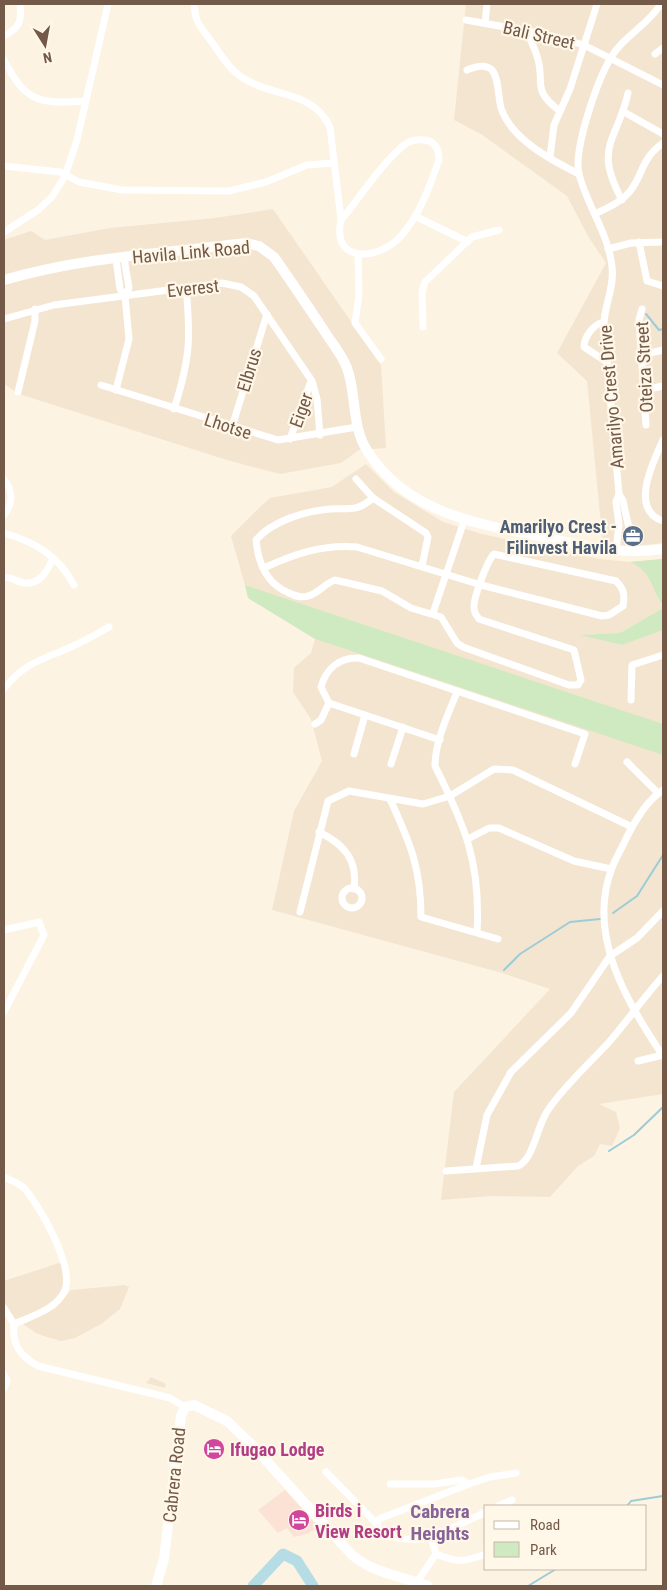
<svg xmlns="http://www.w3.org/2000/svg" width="667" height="1590" viewBox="0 0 667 1590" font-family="'Roboto Condensed',sans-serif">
	<rect width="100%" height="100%" fill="#fcf3e2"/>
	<g fill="#f4e5d0">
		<polygon points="466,4 663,4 663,328 660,329 663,329 663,543 628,547 603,545 587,381 557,353 606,263 588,236 567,196 481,134 454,120"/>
		<polygon points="273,209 381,365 386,448 359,450 341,463 280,474 227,460 19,394 4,384 4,240 31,231 45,240 110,228 215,218"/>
		<polygon points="366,464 394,492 443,522 482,534 600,559 630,562 663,559 657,596 663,608 620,633 582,635 622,645 663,630 663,1094 599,1104 616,1112 620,1128 612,1146 600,1144 594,1156 578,1166 550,1197 490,1196 441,1200 454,1092 550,989 502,973 272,910 294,811 322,761 311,719 293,692 294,668 311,653 315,639 605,735 608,706 245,585 231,536 259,508 270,498 332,487"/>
		<polygon points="62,1262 64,1290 53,1303 15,1322 4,1302 4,1281"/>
		<polygon points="125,1285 129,1287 120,1309 101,1324 75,1338 61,1341 47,1337 36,1333 23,1324 56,1308 71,1290"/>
		<polygon points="151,1377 166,1384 165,1388 146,1383"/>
	</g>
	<polygon fill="#fce2d5" points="285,1490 318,1527 307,1534 294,1537 287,1528 278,1533 258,1510"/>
	<g fill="#cfe9c0">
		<path d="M663,559v47c-12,-18 -11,-35 -33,-44z"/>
		<polygon points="245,585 663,724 663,755 315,639 248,598"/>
		<polygon points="663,608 663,630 622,645 580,635 620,633"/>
	</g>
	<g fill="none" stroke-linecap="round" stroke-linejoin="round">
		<g stroke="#9dccd7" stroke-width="2">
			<polyline points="646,314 659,330 663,329"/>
			<polyline points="613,913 637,896 663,855"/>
			<polyline points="504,970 520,954 570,922 600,919"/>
			<polyline points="609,1151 634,1135 663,1107"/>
			<polyline points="627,1506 631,1501 663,1496"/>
			<polyline points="528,1586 556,1569"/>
		</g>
		<polyline stroke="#b6dde5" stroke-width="11" points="253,1586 283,1554 297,1561 313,1586"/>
		<g stroke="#fff" stroke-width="7">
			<path d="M194,4c2,21 5,20 17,37 11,15 20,32 39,41 30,15 64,11 80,45l11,93c-10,45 39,40 60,16 20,-23 28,-49 38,-76 0,-9 -2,-16 -10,-19 -8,-2 -15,-2 -22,2 -22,15 -48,56 -66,77"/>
			<polyline points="466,20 544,34 584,45 663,85"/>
			<polyline points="485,23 487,4"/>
			<path d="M526,30c4,9 8,17 11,26 9,27 -7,33 23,55"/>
			<path d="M4,36c15,-8 18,-14 16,-32"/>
			<polyline points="655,54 663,48"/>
			<path d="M4,60c22,43 36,44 81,41"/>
			<path d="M467,70c7,-3 18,-7 25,0 7,8 6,27 9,38 10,31 50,52 78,66"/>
			<polyline points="624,112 663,134"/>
			<polyline points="550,157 554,125 570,89 597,4"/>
			<polyline points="4,166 60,172 79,182 122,190 229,191 266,182 307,165 333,163"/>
			<path d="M622,200c-29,-54 -5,-58 6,-107"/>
			<path d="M595,214c12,-6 27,-12 36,-24 13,-18 10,-31 32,-47"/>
			<polyline points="417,217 468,242"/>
			<polyline points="4,232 38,210 52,197 65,176 77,140 108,4"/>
			<polyline points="639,242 647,281 663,286"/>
			<polyline points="608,249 631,243 663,242"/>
			<polyline points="358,255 359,295 355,323 381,359"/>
			<polyline points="124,258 129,288 125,296"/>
			<polyline points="116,259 120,289 125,296"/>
			<polyline points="642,309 639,320 646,425"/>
			<polyline points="4,319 54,305 222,283 241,287 254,296 312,381 317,399 320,435"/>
			<path d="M603,322c-10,3 -19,15 -19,25l23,15"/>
			<polyline points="423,327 422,292 425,282 472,237 499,230"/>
			<polyline points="642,355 663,350"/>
			<polyline points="101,385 278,440 357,427"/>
			<polyline points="116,390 129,339 125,296"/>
			<polyline points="644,390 663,386"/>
			<polyline points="18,392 35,321 35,309"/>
			<path d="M174,409c16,-50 17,-70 12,-121"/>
			<polyline points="232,427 267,314"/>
			<polyline points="290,439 311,381"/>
			<path d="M663,440c-10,22 -34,70 0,81"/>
			<path d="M4,479c9,12 9,25 0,36"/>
			<polyline points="356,479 373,498 426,533 428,537 422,566"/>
			<path d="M4,533c31,9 54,22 70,52"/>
			<polyline points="616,551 619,525 616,502 619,494"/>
			<path d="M634,551l-11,-50 -4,-7 -15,-164c-2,-21 11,-41 8,-63 -3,-33 -25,-61 -33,-93 -6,-24 18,-92 31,-115 12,-22 38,-34 51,-55"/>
			<path d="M264,568c30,-14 59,-24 93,-21l124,38 121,31 7,-1 14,-9c2,-11 1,-17 -7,-25l-122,-27c-7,7 -21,45 -20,54 0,5 3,8 5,11l95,31 7,30 -3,5h-9l-106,-38 -6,-4 -16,-26 -30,-9 -29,-17 -47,-11c-10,3 -16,13 -27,16 -6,2 -13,0 -19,-3 -22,-9 -31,-30 -33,-53 16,-19 49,-29 74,-31 19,-1 27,3 43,-11"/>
			<path d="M4,577c7,0 13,5 20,6 16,2 24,-13 29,-25"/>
			<polyline points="433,613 464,521"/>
			<path d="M4,689c19,-26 40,-30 67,-42 13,-6 26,-13 38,-20"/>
			<path d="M457,692c-9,23 -22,49 -22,74 30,60 46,97 42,166"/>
			<polyline points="631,700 632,665 663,655"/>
			<polyline points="315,724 321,720 329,703"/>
			<path d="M440,740l-111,-37 -8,-16c5,-18 18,-30 38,-29l226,76 -10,30"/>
			<polyline points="354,754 365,715"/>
			<polyline points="627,762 658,793"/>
			<polyline points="391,764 403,727"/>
			<path d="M663,790c-17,11 -29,32 -38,51 -4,9 -10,18 -13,27 -26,67 15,134 51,188"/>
			<path d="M390,799c20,44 31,68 31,118l77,22"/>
			<path d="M319,832c25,12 39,28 35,57"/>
			<polyline points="468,839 489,828 499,828 574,861 611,869"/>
			<circle cx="352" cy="898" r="10"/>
			<polyline points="300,912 328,801 349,791 423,804 450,796 494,769 513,770 632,827"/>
			<polyline points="4,930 39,922 44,935 4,1012"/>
			<polyline points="638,1061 663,1055"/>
			<polyline points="476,1168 487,1115 511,1072 571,1013 610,956 637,938 663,911"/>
			<path d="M446,1171l72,-5c16,-7 19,-41 30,-56 17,-25 41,-46 62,-69 18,-21 34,-44 53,-65"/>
			<path d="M4,1177c6,3 15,6 20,11 16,18 50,78 41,102 -8,19 -33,26 -51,34 -2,21 6,32 24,42l132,32 15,9"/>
			<polyline points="4,1308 14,1324"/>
			<polyline points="4,1374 7,1381 4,1388"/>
			<polyline points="326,1472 377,1524"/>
			<polyline points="390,1484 434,1484 462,1480 469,1484"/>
			<polyline points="498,1506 512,1500"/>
			<path d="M486,1512l-55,26c-16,3 -36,2 -51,-6l-3,-8 2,-5 90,-35 21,-7 26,-4"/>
			<path d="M431,1538l5,16c22,9 28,8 50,0"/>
			<polyline points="417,1582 436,1554"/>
		</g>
		<g stroke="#fff" stroke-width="10">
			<path d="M4,280c78,-23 162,-27 242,-37l13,3 15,11c17,24 33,48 49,72 8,13 19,25 24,39 10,27 4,59 21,84 39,61 110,72 175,85 41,9 78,18 120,12"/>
			<path d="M156,1586l8,-27 17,-143 4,-9 9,-2 33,16 25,24 100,110c23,19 49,21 76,31"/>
		</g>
	</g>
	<defs>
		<g id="office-disc" transform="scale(1.125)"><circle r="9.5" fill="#5c6f8a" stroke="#fff7e8"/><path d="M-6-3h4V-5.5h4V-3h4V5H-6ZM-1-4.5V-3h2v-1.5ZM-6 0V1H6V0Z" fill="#fff"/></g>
		<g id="hotel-disc" transform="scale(1.125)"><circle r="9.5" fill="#d1479c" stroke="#fff7e8"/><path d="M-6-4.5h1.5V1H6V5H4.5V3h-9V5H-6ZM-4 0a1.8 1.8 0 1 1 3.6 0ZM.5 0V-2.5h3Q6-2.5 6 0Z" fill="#fff"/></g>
	</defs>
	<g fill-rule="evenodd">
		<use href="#office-disc" x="633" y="536"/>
		<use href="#hotel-disc" x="214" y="1449"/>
		<use href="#hotel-disc" x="299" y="1520"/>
	</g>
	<g text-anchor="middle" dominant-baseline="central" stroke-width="4.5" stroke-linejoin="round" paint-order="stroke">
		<g font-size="18" fill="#735948" stroke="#fff7e8">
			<text transform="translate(539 35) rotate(13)">Bali Street</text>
			<text transform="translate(191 252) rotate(-5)">Havila Link Road</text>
			<text transform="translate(193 288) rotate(-6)">Everest</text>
			<text transform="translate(644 367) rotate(-93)">Oteiza Street</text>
			<text transform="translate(249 370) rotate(-73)">Elbrus</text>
			<text transform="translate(611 397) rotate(-95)">Amarilyo Crest Drive</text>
			<text transform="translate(301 410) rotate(-70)">Eiger</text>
			<text transform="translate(228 426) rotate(18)">Lhotse</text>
			<text transform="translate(174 1475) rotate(-84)">Cabrera Road</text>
		</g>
		<g font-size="18" font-weight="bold" fill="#4e5e75" stroke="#fff7e8" text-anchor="end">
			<text x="617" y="526">Amarilyo Crest -<tspan x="617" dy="21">Filinvest Havila</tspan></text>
		</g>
		<g font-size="18" font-weight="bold" fill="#b23c85" stroke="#fff7e8" text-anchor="start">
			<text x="230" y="1449">Ifugao Lodge</text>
			<text x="315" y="1510">Birds i<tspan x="315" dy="21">View Resort</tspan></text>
		</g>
		<g font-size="19" font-weight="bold" fill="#876497" stroke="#fff7e8">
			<text x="440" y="1511">Cabrera<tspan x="440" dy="22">Heights</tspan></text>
		</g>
	</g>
	<rect width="667" height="1590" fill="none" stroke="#735948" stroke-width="10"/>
	<rect x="484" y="1505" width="162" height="65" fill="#fff7e8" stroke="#c7b8a8"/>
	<rect x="494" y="1521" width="25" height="8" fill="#ffffff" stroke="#c7b8a8"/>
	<text x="530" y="1530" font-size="15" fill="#735948">Road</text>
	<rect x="494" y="1542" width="25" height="15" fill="#cfe9c0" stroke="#c7b8a8"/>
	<text x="530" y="1555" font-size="15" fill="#735948">Park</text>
	<g transform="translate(45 45) rotate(169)" stroke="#fff7e8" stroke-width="4" paint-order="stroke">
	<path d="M0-4L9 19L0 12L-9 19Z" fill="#735948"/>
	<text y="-8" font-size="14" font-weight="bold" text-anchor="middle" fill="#735948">N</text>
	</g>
</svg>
